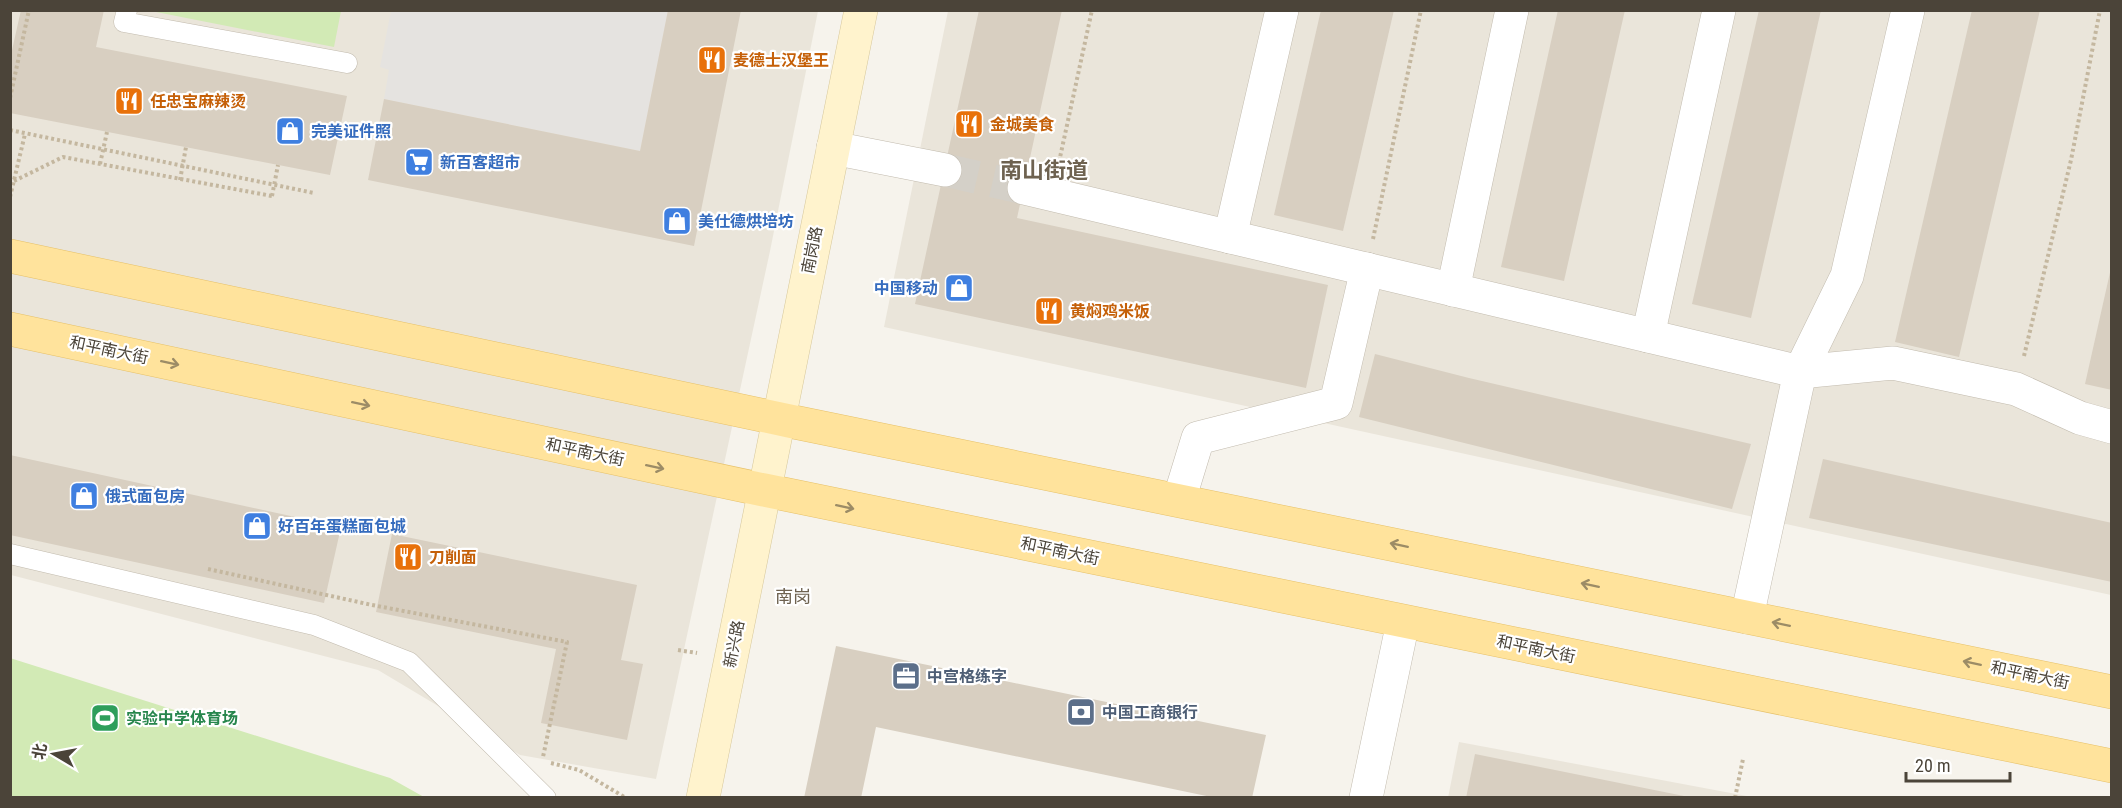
<svg xmlns="http://www.w3.org/2000/svg" width="2122" height="808" viewBox="0 0 2122 808" font-family="'Roboto Condensed','Noto Sans SC',sans-serif">
	<rect width="100%" height="100%" fill="#f6f3ec"/>
	<g fill="#eae5da">
		<polygon points="10,11 818,11 770,251 656,779 520,755 378,670 11,575"/>
		<polygon points="948,11 2111,11 2111,595 884,327"/>
		<polygon points="1459,742 1752,797 1448,798"/>
	</g>
	<g fill="#d2eab5">
		<polygon points="146,10 341,10 341,11 334,47"/>
		<polygon points="10,658 390,778 424,797 11,797"/>
	</g>
	<polygon fill="#e5e3e0" points="391,11 668,11 640,151 384,99 389,70 380,67"/>
	<g fill="#d8cfc1">
		<polygon points="21,10 104,10 96,47 347,96 330,175 10,113 10,59"/>
		<polygon points="668,10 741,10 694,246 368,180 384,99 640,151"/>
		<polygon points="979,10 1062,10 1017,218 1328,285 1306,388 915,304"/>
		<polygon points="1321,10 1394,10 1343,231 1274,215"/>
		<polygon points="1558,10 1625,10 1564,281 1501,267"/>
		<polygon points="1759,10 1821,10 1751,318 1692,304"/>
		<polygon points="1972,10 2040,10 1959,357 1895,342"/>
		<polygon points="2111,268 2112,268 2112,390 2085,384"/>
		<polygon points="1375,354 1469,378 1751,444 1732,509 1359,417"/>
		<polygon points="10,455 341,527 324,603 10,535"/>
		<polygon points="1823,459 2112,523 2112,582 1809,518"/>
		<polygon points="392,534 637,585 621,660 643,664 627,740 541,723 556,649 376,612"/>
		<polygon points="836,646 1266,735 1252,798 1216,798 876,727 861,798 804,798"/>
		<polygon points="1475,754 1684,796 1684,798 1466,798"/>
	</g>
	<g fill="none" stroke-linecap="round" stroke-linejoin="round">
		<polyline stroke="#d4d0c8" stroke-width="33" stroke-dasharray="33 16" stroke-linecap="butt" points="945,170 1024,188"/>
		<g stroke="#c2bbae" stroke-width="21">
			<g id="lane">
				<polyline points="127,10 124,22 347,63"/>
				<polyline points="10,554 314,625 409,662 546,798"/>
			</g>
		</g>
		<g stroke="#c2bbae" stroke-width="34">
			<g id="street">
				<polyline points="833,148 945,170"/>
				<polyline points="1024,188 1800,372 1893,363 2016,389 2080,418 2112,427"/>
				<polyline points="1230,237 1282,10"/>
				<polyline points="1453,290 1512,10"/>
				<polyline points="1648,336 1719,10"/>
				<polyline points="1179,500 1198,438 1336,403 1367,269"/>
				<polyline points="1747,617 1800,372 1847,276 1908,10"/>
				<polyline points="1366,798 1403,622"/>
			</g>
		</g>
		<g stroke="#d6c79b" stroke-width="34">
			<polyline id="secondary" points="703,798 861,10"/>
		</g>
		<g stroke="#e6c16a" stroke-width="34">
			<g id="primary">
				<polyline points="10,256 794,422 2112,692"/>
				<polyline points="10,329 764,490 2112,766"/>
			</g>
		</g>
		<g stroke="#c4b79f" stroke-width="4" stroke-dasharray="3 3" stroke-linecap="butt">
			<polyline points="10,98 29,10"/>
			<polyline points="10,130 314,193"/>
			<polyline points="1059,162 1092,10"/>
			<polyline points="14,181 63,157 272,196"/>
			<polyline points="10,197 25,134"/>
			<polyline points="1373,239 1421,10"/>
			<polyline points="2024,356 2071,160 2100,10"/>
			<polyline points="208,569 372,605 567,642 543,757"/>
			<polyline points="678,650 697,653"/>
			<polyline points="551,763 579,770 626,798"/>
			<polyline points="1735,798 1743,759"/>
		</g>
		<use href="#lane" stroke="#fff" stroke-width="20"/>
		<use href="#street" stroke="#fff" stroke-width="33"/>
		<use href="#secondary" stroke="#fff3cd" stroke-width="33"/>
		<use href="#primary" stroke="#ffe39c" stroke-width="33"/>
		<g stroke="#c4b79f" stroke-width="4" stroke-dasharray="3 3" stroke-linecap="butt">
			<polyline points="100,164 107,132"/>
			<polyline points="180,180 186,147"/>
			<polyline points="272,196 278,165"/>
		</g>
	</g>
	<defs><path id="oneway-shaft" d="M-6 0H5M1.5-3L5.5 0L1.5 3" fill="none" stroke-width="1.6" stroke-linecap="round" stroke-linejoin="round" transform="scale(1.5)"/></defs>
	<g stroke="#9c8c66">
		<use href="#oneway-shaft" transform="translate(170 363) rotate(12)"/>
		<use href="#oneway-shaft" transform="translate(361 404) rotate(12)"/>
		<use href="#oneway-shaft" transform="translate(655 467) rotate(12)"/>
		<use href="#oneway-shaft" transform="translate(845 507) rotate(12)"/>
		<use href="#oneway-shaft" transform="translate(1399 545) rotate(-168)"/>
		<use href="#oneway-shaft" transform="translate(1590 585) rotate(-168)"/>
		<use href="#oneway-shaft" transform="translate(1781 624) rotate(-168)"/>
		<use href="#oneway-shaft" transform="translate(1972 663) rotate(-168)"/>
	</g>
	<defs>
		<g id="restaurant-square" transform="scale(1.5)"><rect x="-9" y="-9" width="18" height="18" rx="4" fill="#e8710a" stroke="#fff"/><path d="M-5-6h1v4h1v-4h1v4h1v-4h1v5L-1.5 .5V6h-2V.5L-5-1ZM5-6V6H3V1.5H1.5Q1.5-4 5-6Z" fill="#fff"/></g>
		<g id="shop-square" transform="scale(1.5)"><rect x="-9" y="-9" width="18" height="18" rx="4" fill="#3f7fe0" stroke="#fff"/><path d="M-5-2.5h2.3a2.7 3.5 0 0 1 5.4 0H5L5.5 6h-11ZM-1.5-2.5h3a1.5 2.3 0 0 0-3 0Z" fill="#fff"/></g>
		<g id="supermarket-square" transform="scale(1.5)"><rect x="-9" y="-9" width="18" height="18" rx="4" fill="#3f7fe0" stroke="#fff"/><path d="M-6-5.5h2.5l.6 2H6L4.5 2H-2.5L-4.4-4H-6ZM-1.5 3.2a1.3 1.3 0 1 0 .1 0ZM3 3.2a1.3 1.3 0 1 0 .1 0Z" fill="#fff"/></g>
		<g id="office-square" transform="scale(1.5)"><rect x="-9" y="-9" width="18" height="18" rx="4" fill="#5c6f8a" stroke="#fff"/><path d="M-6-3h4V-5.5h4V-3h4V5H-6ZM-1-4.5V-3h2v-1.5ZM-6 0V1H6V0Z" fill="#fff"/></g>
		<g id="bank-square" transform="scale(1.5)"><rect x="-9" y="-9" width="18" height="18" rx="4" fill="#5c6f8a" stroke="#fff"/><path d="M-6-4H6V4H-6ZM0-2.3a2.3 2.3 0 1 0 0 4.6a2.3 2.3 0 1 0 0-4.6Z" fill="#fff"/></g>
		<g id="stadium-square" transform="scale(1.5)"><rect x="-9" y="-9" width="18" height="18" rx="4" fill="#2e9e5b" stroke="#fff"/><path d="M0-5a6.5 5 0 1 0 0 10a6.5 5 0 1 0 0-10ZM-3.5-1.8h7v3.6h-7Z" fill="#fff"/></g>
	</defs>
	<g fill-rule="evenodd">
		<use href="#restaurant-square" x="712" y="60"/>
		<use href="#restaurant-square" x="129" y="101"/>
		<use href="#restaurant-square" x="969" y="124"/>
		<use href="#shop-square" x="290" y="131"/>
		<use href="#supermarket-square" x="419" y="162"/>
		<use href="#shop-square" x="677" y="221"/>
		<use href="#shop-square" x="959" y="288"/>
		<use href="#restaurant-square" x="1049" y="311"/>
		<use href="#shop-square" x="84" y="496"/>
		<use href="#shop-square" x="257" y="526"/>
		<use href="#restaurant-square" x="408" y="557"/>
		<use href="#office-square" x="906" y="676"/>
		<use href="#bank-square" x="1081" y="712"/>
		<use href="#stadium-square" x="105" y="718"/>
	</g>
	<g text-anchor="middle" dominant-baseline="central" stroke-width="4.5" stroke-linejoin="round" paint-order="stroke">
		<g font-size="16" font-weight="bold" fill="#c56008" stroke="#fff" text-anchor="start">
			<text x="733" y="60">麦德士汉堡王</text>
			<text x="150" y="101">任忠宝麻辣烫</text>
			<text x="990" y="124">金城美食</text>
			<text x="1070" y="311">黄焖鸡米饭</text>
			<text x="429" y="557">刀削面</text>
		</g>
		<g font-size="16" font-weight="bold" fill="#366cbe" stroke="#fff" text-anchor="start">
			<text x="311" y="131">完美证件照</text>
			<text x="440" y="162">新百客超市</text>
			<text x="698" y="221">美仕德烘培坊</text>
			<text x="938" y="288" text-anchor="end">中国移动</text>
			<text x="105" y="496">俄式面包房</text>
			<text x="278" y="526">好百年蛋糕面包城</text>
		</g>
		<g font-size="16" fill="#4b4439" stroke="#fff">
			<text transform="translate(812 250) rotate(-79)">南岗路</text>
			<text transform="translate(109 350) rotate(12)">和平南大街</text>
			<text transform="translate(585 452) rotate(12)">和平南大街</text>
			<text transform="translate(1060 551) rotate(12)">和平南大街</text>
			<text transform="translate(734 644) rotate(-79)">新兴路</text>
			<text transform="translate(1536 649) rotate(12)">和平南大街</text>
			<text transform="translate(2030 675) rotate(12)">和平南大街</text>
		</g>
		<g font-size="16" font-weight="bold" fill="#4e5e75" stroke="#fff" text-anchor="start">
			<text x="927" y="676">中宫格练字</text>
			<text x="1102" y="712">中国工商银行</text>
		</g>
		<g font-size="16" font-weight="bold" fill="#27864d" stroke="#fff" text-anchor="start">
			<text x="126" y="718">实验中学体育场</text>
		</g>
		<g font-size="18" fill="#6e6250" stroke="#fff">
			<text x="793" y="596">南岗</text>
		</g>
		<g font-size="22" font-weight="bold" fill="#6e6250" stroke="#fff">
			<text x="1044" y="170">南山街道</text>
		</g>
	</g>
	<rect width="2122" height="808" fill="none" stroke="#4b4439" stroke-width="24"/>
	<g transform="translate(54 754) rotate(280)" stroke="#ffffff" stroke-width="4.5" paint-order="stroke">
	<path d="M0-4.5L10 22L0 15L-10 22Z" fill="#4b4439"/>
	<text y="-9" font-size="16" font-weight="bold" text-anchor="middle" fill="#4b4439">北</text>
	</g>
	<path d="M1906 772v9h104v-9" fill="none" stroke="#4b4439" stroke-width="3"/>
	<text x="1915" y="772" font-size="18" fill="#4b4439" stroke="#ffffff" stroke-width="4.5" paint-order="stroke">20 m</text>
</svg>
